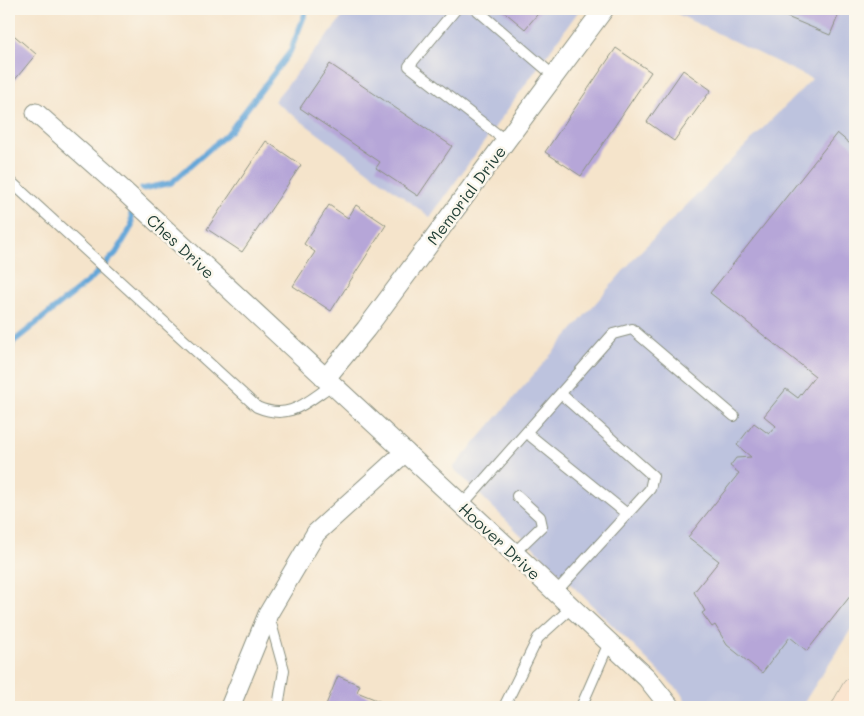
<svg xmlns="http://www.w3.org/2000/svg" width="864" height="716" viewBox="0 0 864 716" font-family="Mali,sans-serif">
	<rect width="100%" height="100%" fill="#fbf7ec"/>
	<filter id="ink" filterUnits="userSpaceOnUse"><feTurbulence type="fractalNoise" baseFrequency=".02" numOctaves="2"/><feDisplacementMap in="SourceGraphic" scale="10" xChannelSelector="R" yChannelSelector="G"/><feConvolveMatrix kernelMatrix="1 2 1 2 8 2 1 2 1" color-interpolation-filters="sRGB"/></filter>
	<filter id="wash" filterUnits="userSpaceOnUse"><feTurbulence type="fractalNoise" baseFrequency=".0096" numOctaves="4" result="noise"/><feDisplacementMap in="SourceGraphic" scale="20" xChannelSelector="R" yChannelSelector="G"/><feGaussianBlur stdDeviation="1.12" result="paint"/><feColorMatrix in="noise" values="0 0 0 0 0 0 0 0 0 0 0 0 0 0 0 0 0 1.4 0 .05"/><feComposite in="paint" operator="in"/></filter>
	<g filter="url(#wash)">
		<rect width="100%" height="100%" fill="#f5e4cb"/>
		<g fill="#bdc3de">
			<polygon points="349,9 580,9 430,217 274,101"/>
			<polygon points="667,9 855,9 855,623 801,707 689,707 680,692 453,468 638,254 812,79"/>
		</g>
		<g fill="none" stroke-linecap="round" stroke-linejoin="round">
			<g stroke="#64a6d8" stroke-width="5.5">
				<polyline points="142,189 171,183 230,131 290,52 307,9"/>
				<polyline points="9,359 13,342 91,279 116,253 132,226 131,214"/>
			</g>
		</g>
		<g id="blocks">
			<g fill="#b6a6d8">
				<polygon points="501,9 542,9 525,29"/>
				<polygon points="768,9 841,9 830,35"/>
				<polygon points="9,31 36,54 9,87"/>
				<polygon points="616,48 651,72 581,176 545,152"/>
				<polygon points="330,64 452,146 418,196 376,168 380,162 300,108"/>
				<polygon points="683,70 711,90 674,141 647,122"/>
				<polygon points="837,133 855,148 855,590 807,651 790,637 762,673 727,645 715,625 712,627 702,613 705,611 694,592 719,561 688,537 739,473 730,466 736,458 751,457 737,445 754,423 769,434 776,426 764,416 786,389 798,398 815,376 710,293"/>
				<polygon points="266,141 301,165 242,252 207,229"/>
				<polygon points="329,205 348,218 356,205 386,225 331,311 293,286 315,252 304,244"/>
				<polygon points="338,676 360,685 357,692 394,707 325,707"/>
			</g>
		</g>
	</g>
	<g filter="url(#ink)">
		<use href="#blocks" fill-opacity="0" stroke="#8a9080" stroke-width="1"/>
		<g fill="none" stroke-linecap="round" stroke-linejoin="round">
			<g stroke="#8a9080" stroke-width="12">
				<g id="lane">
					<polyline points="456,9 409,66 506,141"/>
					<polyline points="476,9 554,76"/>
					<path d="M9,180l248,227c33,14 48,-4 75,-22"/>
					<polyline points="527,433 627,514"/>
					<polyline points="462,505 613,334 632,329 734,416"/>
					<polyline points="514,553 542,526 540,517 517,496"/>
					<polyline points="555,593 650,489 653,476 561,394"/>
					<polyline points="269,616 284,670 278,707"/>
					<polyline points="504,707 538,638 571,608"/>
					<polyline points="581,707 609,643"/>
				</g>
			</g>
			<g stroke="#8a9080" stroke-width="21">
				<g id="street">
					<polyline points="36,113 112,180 514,553 647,678 670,707"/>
					<polyline points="325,379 366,329 604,9"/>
					<polyline points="230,707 268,614 316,533 405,452"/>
				</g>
			</g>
			<g stroke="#8a9080" stroke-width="29">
				<polyline id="secondary" points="846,707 855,691"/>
			</g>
			<use href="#lane" stroke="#fff" stroke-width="10"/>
			<use href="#street" stroke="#fff" stroke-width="19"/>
			<use href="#secondary" stroke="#fbe5cf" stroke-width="28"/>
		</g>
	</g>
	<g text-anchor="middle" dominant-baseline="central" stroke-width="5" stroke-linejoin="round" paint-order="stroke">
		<g font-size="16" fill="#1f3d34" stroke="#fbf7ec">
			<text transform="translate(466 195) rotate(-53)">Memorial Drive</text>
			<text transform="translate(181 246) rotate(43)">Ches Drive</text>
			<text transform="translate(500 541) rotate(43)">Hoover Drive</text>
		</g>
	</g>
	<rect width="864" height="716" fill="none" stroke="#fbf7ec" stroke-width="30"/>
</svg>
